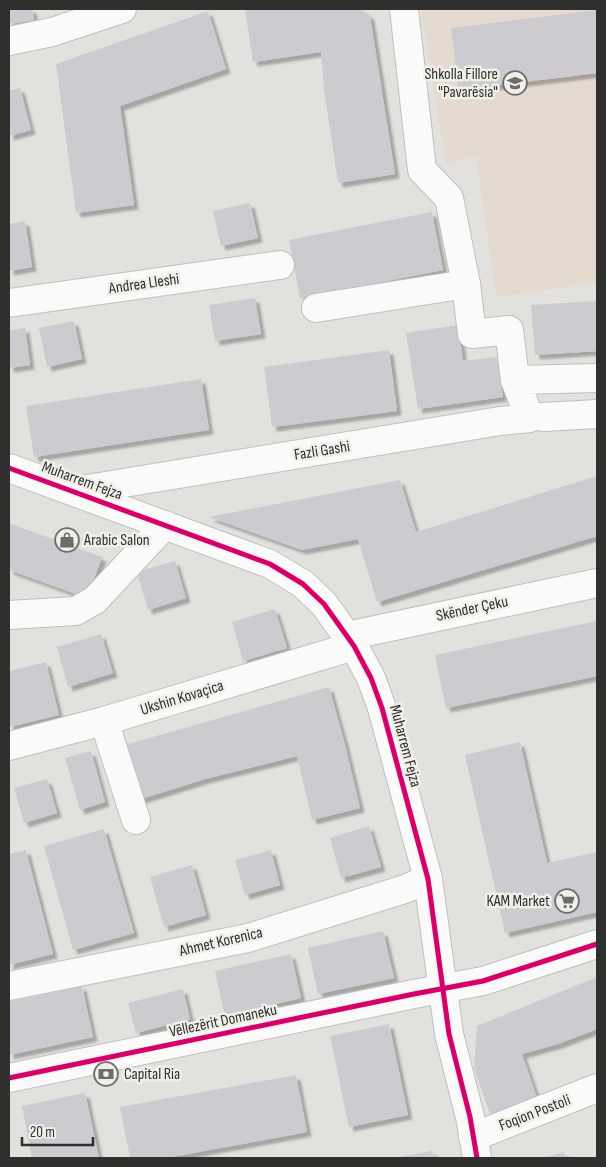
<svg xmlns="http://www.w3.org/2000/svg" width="606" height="1167" viewBox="0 0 606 1167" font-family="'Sofia Sans Condensed',sans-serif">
	<defs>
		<filter id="shadow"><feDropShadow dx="4.5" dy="4.5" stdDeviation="1" flood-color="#0004"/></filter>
	</defs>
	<rect width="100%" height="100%" fill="#e2e1de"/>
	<polygon fill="#e4dad0" points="421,9 597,9 597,283 496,297 476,157 446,164"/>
	<g fill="#cdcbd0" filter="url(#shadow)">
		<polygon points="9,9 32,9 34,20 9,24"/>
		<polygon points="245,9 361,9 370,16 395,174 338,183 324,89 321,52 253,62"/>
		<polygon points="597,10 597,73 459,90 451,28"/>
		<polygon points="208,11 226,69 120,106 134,205 76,213 56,64"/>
		<polygon points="20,88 31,130 9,136 9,91"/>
		<polygon points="250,203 258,238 221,246 213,211"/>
		<polygon points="432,212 443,270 300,298 289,240"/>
		<polygon points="25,221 32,267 9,271 9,224"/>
		<polygon points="255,298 261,334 215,341 209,305"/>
		<polygon points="597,301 597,351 535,355 531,305"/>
		<polygon points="74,321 82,359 47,367 39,328"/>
		<polygon points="458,325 463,361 497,357 503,397 418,409 406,333"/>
		<polygon points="25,328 30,365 9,368 9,331"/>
		<polygon points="389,350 397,411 272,427 264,367"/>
		<polygon points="201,379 209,430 34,457 26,406"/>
		<polygon points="597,476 597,536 377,602 358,539 302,550 209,517 400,480 416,532"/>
		<polygon points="9,523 102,557 87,598 9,570"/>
		<polygon points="175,561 186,598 148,610 137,572"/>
		<polygon points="275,609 287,648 243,661 232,622"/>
		<polygon points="597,621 597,676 446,708 435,655"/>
		<polygon points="101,634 113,673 68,687 57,647"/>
		<polygon points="46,662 59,715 9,727 9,671"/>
		<polygon points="329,687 345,745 360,808 312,820 297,756 205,779 138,800 121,746"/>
		<polygon points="520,742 547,863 597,852 597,912 505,933 465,755"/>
		<polygon points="91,751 105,802 80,810 65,758"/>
		<polygon points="47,779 57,813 24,823 14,788"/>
		<polygon points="369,826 381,867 341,878 330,838"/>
		<polygon points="104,829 134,933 73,950 44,846"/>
		<polygon points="26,850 53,954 9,965 9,854"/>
		<polygon points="271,850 280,885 245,895 235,860"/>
		<polygon points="192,865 206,915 164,927 150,877"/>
		<polygon points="383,931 394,978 318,994 308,948"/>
		<polygon points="291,954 301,998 225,1016 215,971"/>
		<polygon points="597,977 597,1029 558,1044 522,1054 537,1098 490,1114 474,1068 477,1026"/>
		<polygon points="82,986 93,1037 9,1055 9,1002"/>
		<polygon points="183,989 190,1019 136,1033 128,1003"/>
		<polygon points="389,1024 408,1115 349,1127 330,1036"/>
		<polygon points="296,1075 307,1132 166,1158 130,1158 120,1107"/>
		<polygon points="85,1093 99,1158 32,1158 22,1106"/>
		<polygon points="432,1151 434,1158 399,1158 399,1157"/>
		<polygon points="564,1152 566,1158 544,1158"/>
	</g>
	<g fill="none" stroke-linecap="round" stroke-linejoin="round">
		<g stroke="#bfbfbc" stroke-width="30">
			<g id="minor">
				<polyline points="404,9 422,170 449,198 466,284 472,334 509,330 515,380"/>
				<polyline points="9,41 52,32 122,9"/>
				<polyline points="9,303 280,265"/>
				<polyline points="316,308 466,284"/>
				<polyline points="543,417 597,414"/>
				<polyline points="9,468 270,564 303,584 324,604 354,646 371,678 382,708 428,879 449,1034 470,1117 477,1158"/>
				<polyline points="75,491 500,421 530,418 515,380 597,378"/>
				<polyline points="9,615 76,611 95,600 165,525"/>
				<polyline points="347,636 597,583"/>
				<polyline points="104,721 136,820"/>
				<polyline points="9,746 104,721 354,646"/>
				<polyline points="9,986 248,938 405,889 428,879"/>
				<polyline points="9,1078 414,994 483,981 597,944"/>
				<polyline points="473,1137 597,1088"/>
			</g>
		</g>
		<use href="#minor" stroke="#fbfafa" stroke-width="28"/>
		<g stroke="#f0efea" stroke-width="8">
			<g id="cycleway">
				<polyline points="9,468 270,564 303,584 324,604 354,646 371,678 382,708 428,879 449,1034 470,1117 477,1158"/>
				<polyline points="9,1078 414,994 483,981 597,944"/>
			</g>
		</g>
		<use href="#cycleway" stroke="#d6006c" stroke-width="5"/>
	</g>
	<defs>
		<g id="school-ring" transform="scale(1.25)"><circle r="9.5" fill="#f0efea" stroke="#6e6d6b" stroke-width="1.5"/><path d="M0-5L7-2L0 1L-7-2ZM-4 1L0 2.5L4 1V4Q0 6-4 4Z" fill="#6e6d6b"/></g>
		<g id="shop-ring" transform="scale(1.25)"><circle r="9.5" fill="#f0efea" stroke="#6e6d6b" stroke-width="1.5"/><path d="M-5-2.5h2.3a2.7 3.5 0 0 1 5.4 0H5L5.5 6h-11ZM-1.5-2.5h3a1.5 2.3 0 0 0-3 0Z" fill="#6e6d6b"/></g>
		<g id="supermarket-ring" transform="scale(1.25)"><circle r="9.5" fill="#f0efea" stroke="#6e6d6b" stroke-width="1.5"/><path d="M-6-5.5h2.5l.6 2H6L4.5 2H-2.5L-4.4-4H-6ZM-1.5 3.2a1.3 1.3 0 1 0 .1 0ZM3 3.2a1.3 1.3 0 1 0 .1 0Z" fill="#6e6d6b"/></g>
		<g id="bank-ring" transform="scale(1.25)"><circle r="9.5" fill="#f0efea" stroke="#6e6d6b" stroke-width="1.5"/><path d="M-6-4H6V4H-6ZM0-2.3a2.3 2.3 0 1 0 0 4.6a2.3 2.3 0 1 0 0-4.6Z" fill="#6e6d6b"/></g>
	</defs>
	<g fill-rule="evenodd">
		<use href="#school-ring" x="515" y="83"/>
		<use href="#shop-ring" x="67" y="540"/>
		<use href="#supermarket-ring" x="567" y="901"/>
		<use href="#bank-ring" x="106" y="1074"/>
	</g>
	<g text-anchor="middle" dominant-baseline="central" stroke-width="5" stroke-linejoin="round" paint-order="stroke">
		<g font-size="16" fill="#2f2f2d" stroke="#f0efea" text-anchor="end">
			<text x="498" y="74">Shkolla Fillore<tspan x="498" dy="18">"Pavarësia"</tspan></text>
			<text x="84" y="540" text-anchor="start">Arabic Salon</text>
			<text x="550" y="901">KAM Market</text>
			<text x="124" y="1074" text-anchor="start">Capital Ria</text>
		</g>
		<g font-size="16" fill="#2f2f2d" stroke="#f0efea">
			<text transform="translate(144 284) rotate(-8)">Andrea Lleshi</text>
			<text transform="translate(322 451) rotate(-9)">Fazli Gashi</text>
			<text transform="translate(82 481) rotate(20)">Muharrem Fejza</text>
			<text transform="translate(472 609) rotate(-12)">Skënder Çeku</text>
			<text transform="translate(182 698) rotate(-17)">Ukshin Kovaçica</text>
			<text transform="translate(405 746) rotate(75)">Muharrem Fejza</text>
			<text transform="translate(221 942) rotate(-13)">Ahmet Korenica</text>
			<text transform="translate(223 1021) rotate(-12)">Vëllezërit Domaneku</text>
			<text transform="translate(535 1113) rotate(-21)">Foqion Postoli</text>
		</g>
	</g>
	<rect width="606" height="1167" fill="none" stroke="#2f2f2d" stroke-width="20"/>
	<path d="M22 1137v8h71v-8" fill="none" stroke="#2f2f2d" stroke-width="2.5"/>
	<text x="30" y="1137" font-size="15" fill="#2f2f2d" stroke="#f0efea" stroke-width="4" paint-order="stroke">20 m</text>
</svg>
